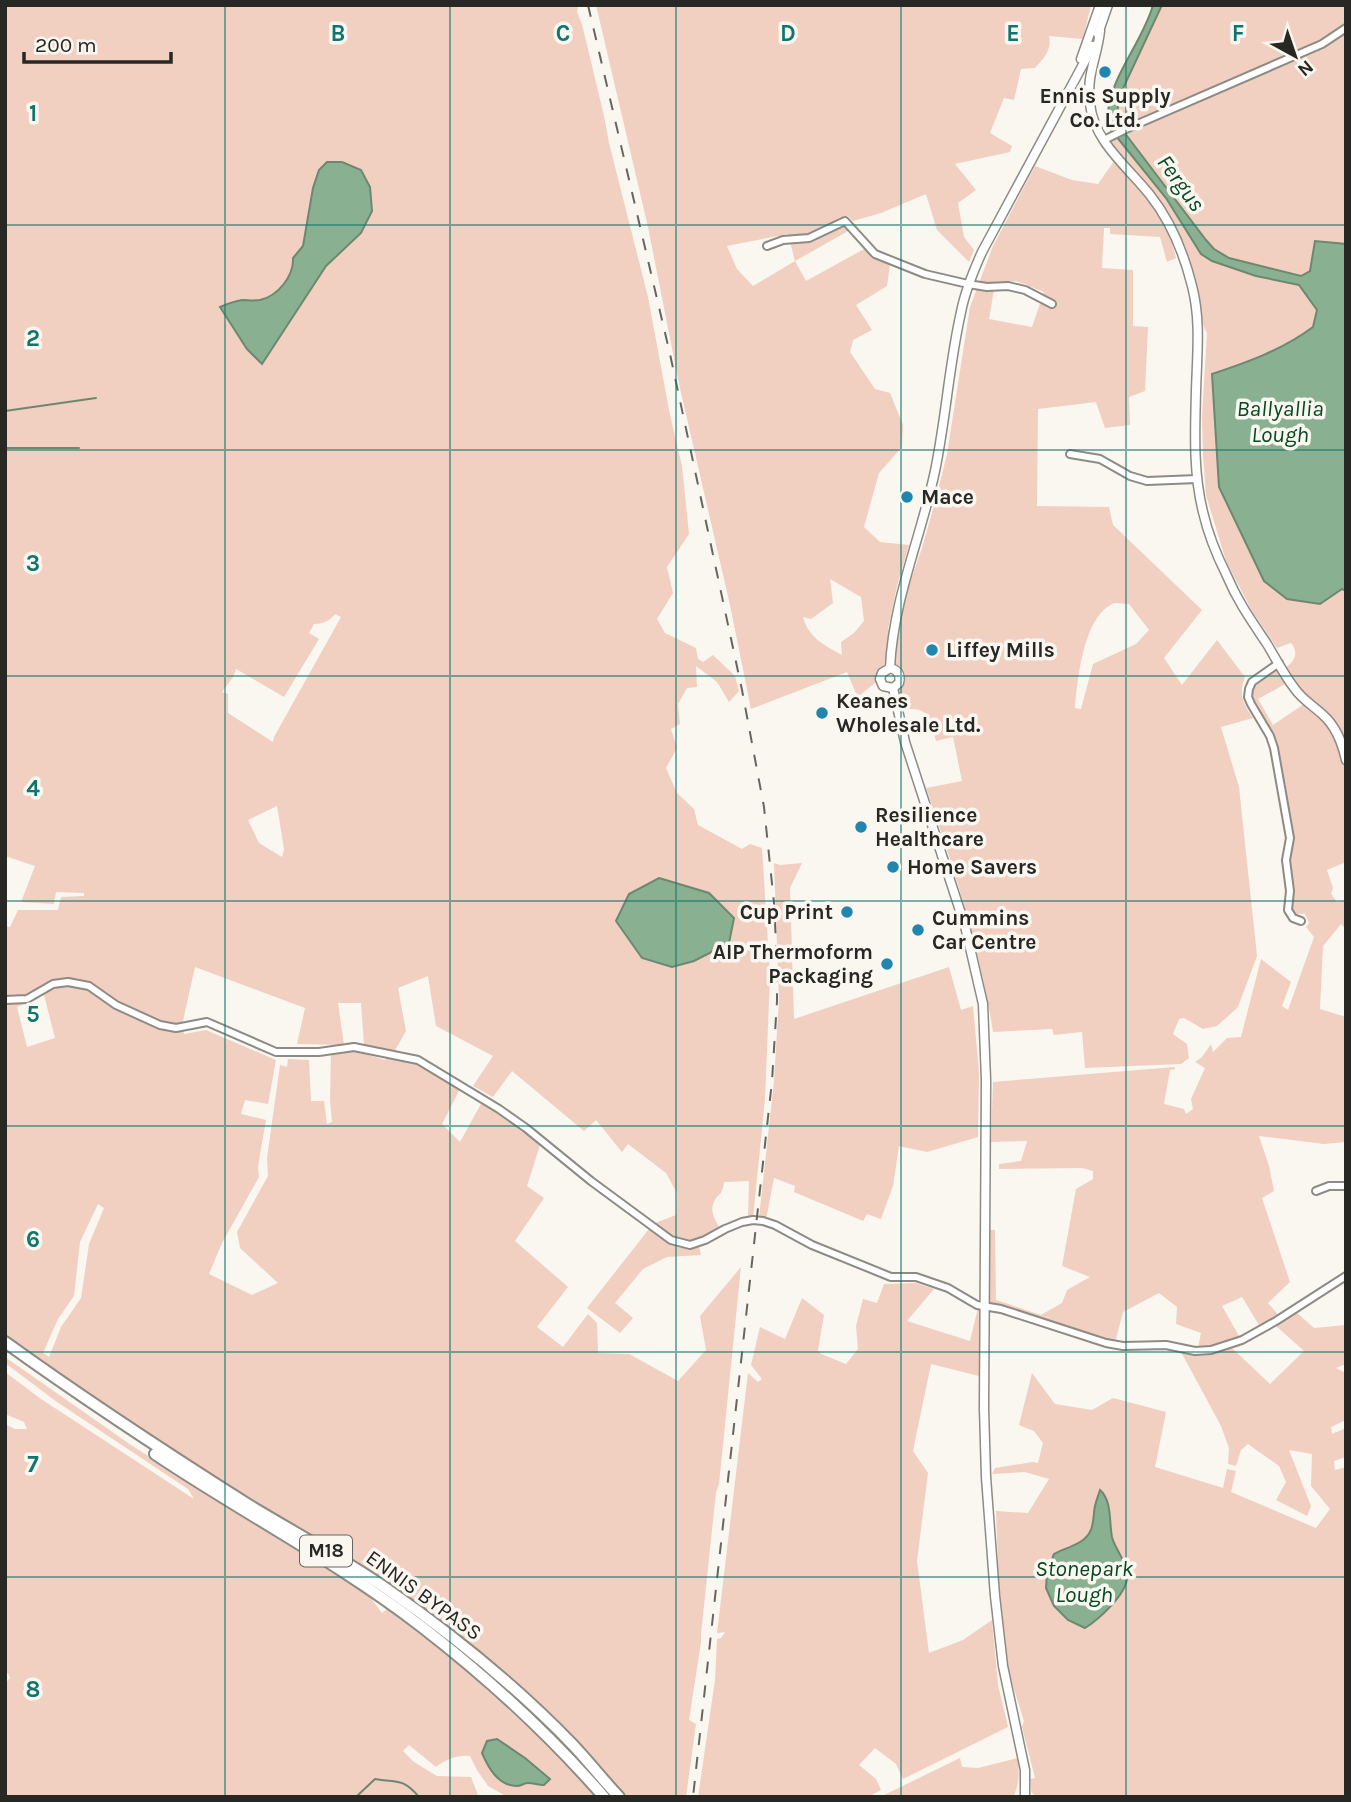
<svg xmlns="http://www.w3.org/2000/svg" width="1351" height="1802" viewBox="0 0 1351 1802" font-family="Karla,sans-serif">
	<rect width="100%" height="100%" fill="#f9f7f0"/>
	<g fill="#f1cfc1" fill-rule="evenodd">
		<path d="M5,5h573l-1,7 5,12 22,92 5,27 39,154 22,118 12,51 7,68 -22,33 6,26 -16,26 8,14 31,15 2,11 5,3 10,-7 22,21 4,15 -10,11 -12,-20 -21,-16 1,21 -10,1 -9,16 2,20 -9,5 6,19 -11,20 11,25 17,16 4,16 44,24 8,-5 12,4 8,128 -5,123 -12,119 -5,1 1,-38 -25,1c-2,16 -6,10 -10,20 -5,10 2,19 6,27 -15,8 -31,16 -48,9 -6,-3 -12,-11 -17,-15l21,-8 1,-22 -11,-20 -38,-29 -6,8 -26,-32 -12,11 -72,-60 -19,26 -20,-11 20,-30 -57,-30 -8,-50 -30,12 8,43 -12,21 -30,-8 -3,-41h-23l6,42 -47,-1 8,-36 -110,-41 -12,54 1,13 22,-4 70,30 -8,44 -23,-4 -4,14 25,6 -8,46 1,11 -37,66 -13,31 43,21 26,-12 -38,-35 -3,-16 31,-56 -1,-18 13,-93 7,2 1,-8 21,1 2,41h13l3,23 5,-2 -2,-22 1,-46 21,-4 33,10 2,-5 31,7 42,27 -18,35 18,18 22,-40 21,12 37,31 -13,41 17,12 -29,43 53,46 -31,40 26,20 25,-33 9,9 1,30 31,1 49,27 28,-31 -6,-34 41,-49 -22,217 -3,8 -15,142v8l-12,78 7,4 -10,73h-60l-64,-70 -95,-84 -39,-31 -60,-41 -212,-131 -151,-106v-408l5,1 8,-17h40l3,-13 23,-1v-3l-28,-1 -2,12 -33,-2 14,-36 -30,-10zM319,170l42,63 -35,33 -64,98 -15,-15 -27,-42c7,-3 15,-6 22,-7 6,0 12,1 18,0 18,-4 34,-24 33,-42l10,-12 10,-58zM335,614l6,3 -67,120 -1,5 -45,-29v-19l-6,-2 11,-15 3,-8 48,28 35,-58 -10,-6 5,-9c8,0 16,-3 21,-10zM277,806l7,43 -2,8 -23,-14 -11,-23zM44,995l11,43 -28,9 -10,-40zM98,1204l6,4 -15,36 -8,54 -20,29 -12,30 -6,-4 15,-34 16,-23 6,-54z"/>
		<path d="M596,5h495l-8,34 -34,-3c3,14 -5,22 -14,32l-14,1 -7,31 -10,-2 -14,35 22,13 -2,6 -55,12 21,26 -18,13 6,34 10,13 -5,12 -32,-32 -11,-36 -45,19 -28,8 -5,-5 -11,5 7,3 6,6 -55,31 11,20 60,-33 6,10 18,6 -3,22 -31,19 16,25 -19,10 -3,12 25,37 15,4 13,32 -1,22 -23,26 -15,54 16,15 29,3 -12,41 -9,43 2,5 -5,29 -6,9 -3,10 -17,14h-2l-10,-24 -96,37 -21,-104 -51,-221 -31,-157zM788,234l7,27 -42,25 -16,-17 -10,-23zM830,579l31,18 3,24 -10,12 -13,9 1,13c-17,-9 -34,-18 -39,-38l8,2 22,-16z"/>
		<polygon points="1162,5 1346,5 1346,25 1321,43 1123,129 1117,117 1119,97"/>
		<polygon points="1346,33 1346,244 1315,241 1310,271 1301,276 1229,258 1214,249 1206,240 1126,134 1324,47"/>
		<path d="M1116,136l50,62 35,56 12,7 43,15 43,9 18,26 -4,16c-31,23 -65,35 -101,47l7,113 45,94 23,18 32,5 24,-15 3,2v149l-8,-13 -35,-31 -18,-28c10,-6 14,-16 6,-25l-14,5 -25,-37 -26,-50 -20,-66 -3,-40 -1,-39 5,-83c-7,-10 -5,-25 -8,-37 -3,-15 -8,-31 -13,-46 -14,-42 -46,-73 -74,-105l-1,-5z"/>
		<path d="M1114,161l46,54 10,20 6,23 -9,4 -7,-25 -50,-3v-6h-6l-2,40 31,2v56l15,1 -3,64 -16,6 1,28 -25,3 -9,-26 -58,7 -1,97 72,1 4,18 89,85 -38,48 18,27 35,-45 28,37c-7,17 -2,27 8,41l-32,9 18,60 18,169 -19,51 -21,19 -14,3 -19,-11 -5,1 -6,15 14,10 2,14 -8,6 -96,4 -3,-36 -28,3 -2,-6 -59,3c-13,-84 -39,-164 -67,-244l36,-7 -9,-44 -17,4c-3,-11 -4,-28 -17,-31 -6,-2 -13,0 -19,0l-3,-18 8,-10v-8l-6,-3 -5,-8 3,-32 8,-34 17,-49 13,-46 12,-48 23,-147 23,-61 42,-80 37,14 26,4zM1016,281l28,11 -12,35 -43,-8 6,-35zM1115,603l14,1 20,26 -13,14 -43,20 -12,45 -6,-1c2,-28 9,-95 40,-105z"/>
		<path d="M1273,669l5,1 9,13 -29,16 15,26 31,-21 42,40v81l-2,1 2,36 -19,8 6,18 -2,6 6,8 9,-2v29l-5,-5 -18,22 -3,63 26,8v125l-22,2 -65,-8 10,30 5,25 -12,7 28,84 -22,21 11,13 -20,9 -17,-28 -20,9 17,30c-14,6 -26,12 -41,12l3,-15 -25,-9 1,-17 -18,-14 -36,19 -8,31 -121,-37 -4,-4v-72h5l1,70 45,15 21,-12 5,-13 23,-13 -28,-11 14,-77 17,-10v-8l-11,-3 -83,1v-5l22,-3 6,-20 -36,1 2,-60 182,-15v2l-5,1 -6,34 20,5 2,5 7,-5 -2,-10 14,-31 -10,-6 7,-5 9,-13 2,8 14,-14 14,-1 20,-78 30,23 -9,24 6,4 26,-73 -8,-10 3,-4 -4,-9c-7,-1 -12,3 -15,-5l-1,-49 3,-16 -15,-97 -27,-51 4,-12z"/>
		<polygon points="774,863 780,865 802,863 790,888 794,1019 949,967 961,1010 973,1006 979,1072 978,1137 927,1152 899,1146 893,1186 881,1219 867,1214 863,1221 794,1192 795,1186 774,1178 766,1220 759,1218 774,1081 779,999"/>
		<path d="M649,1229c18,13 28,19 50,17l2,9 -34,2 -24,12 -28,34 18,15 -13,15 -33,-25z"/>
		<polygon points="916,1283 934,1289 907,1321 970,1341 978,1308 980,1308 979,1376 931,1364 913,1451 928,1473 917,1561 929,1653 963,1640 992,1620 998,1685 1008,1727 903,1779 896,1764 875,1748 859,1765 876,1779 881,1790 868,1797 698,1797 715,1680 717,1639 721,1638 725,1632 717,1633 748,1373 758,1382 762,1379 751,1365 760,1327 785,1339 802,1298 824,1315 818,1350 821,1354 846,1364 858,1349 856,1326 863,1299 877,1303 884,1284"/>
		<path d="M1296,1312l18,16 32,-3v39l-10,4 10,5v47l-15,7 1,7 14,-6v29l-12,4 1,9 11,-3v330h-311l-4,-6 -1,-12 5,-1 -13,-51 2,-6 -18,-57 -7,-74 -3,-79 32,2 21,-34 -24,-7 -33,2 3,-6 38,-6 5,1 5,-20 -9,-12 -15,-6 13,-52 23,31 37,6 21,-12 53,14 -11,55 68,21 4,-19 9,2 -5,21 85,36 14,-19 -19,-23 1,-32 -23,-4 22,56 -4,10 -31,-16 10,-18 -7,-16 -31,-22 -7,6 -5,16 -8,-2 1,-16 -8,-22 -41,-76c18,5 34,2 52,-2l38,36 34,-33 -28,-25zM1100,1491l10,26 2,23 12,24 -14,44 -15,14 -28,-75c13,-4 26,-11 27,-27 1,-11 -2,-1 0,-12 2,-6 4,-11 6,-17z"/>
		<path d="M5,1357l126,88 239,152 12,16 5,-4 73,56 107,98 30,34h-76l-17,-2 -16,-9 -11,-16 -7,-14c-14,-1 -23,3 -34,11l-27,-22 -6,6 11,11 23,14 34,1 7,18 5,2h-478v-114l5,-5 -2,-5 -3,1 2,-22 -2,-1v-227l10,5h12l-3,-7 -19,-8v-42l36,27 153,100 -6,-10 -131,-87 -52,-39zM497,1740l28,18 13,27 -8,-2 -43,-42z"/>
		<path d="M960,1758l2,9 16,1 40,-10c1,14 2,26 -5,39h-133z"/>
	</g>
	<g fill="#89b191" stroke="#6c8870" stroke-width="2">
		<path d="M1153,5h9l-43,92 -2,20 6,12 -10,5c-3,-7 -6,-14 -5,-22 2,-34 36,-73 45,-107z"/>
		<path d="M1124,132l82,108 8,9 15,9 72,18 9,-5 5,-30 31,3v347l-4,-2 -22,15 -33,-5 -23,-18 -45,-94 -7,-113c36,-12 70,-24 101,-47l4,-17 -18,-25 -43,-9 -44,-15 -11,-7 -35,-56 -50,-62z"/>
		<path d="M327,162h15l19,8 9,17 2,24 -11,22 -35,33 -64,98 -15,-15 -27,-42c7,-3 15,-6 22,-7 6,0 12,1 18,0 18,-4 34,-24 33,-42l10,-12 10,-58 6,-18z"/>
		<polygon points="659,878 709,893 734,918 729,943 694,961 672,967 642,958 616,921 629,894"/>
		<path d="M1100,1490c12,10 9,32 12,47 3,13 17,27 15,41 -1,17 -29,42 -42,50l-17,-8 -14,-14 -8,-18 1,-15 7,-19c9,-5 18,-7 26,-12 12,-7 13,-17 14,-29 0,-8 4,-16 6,-23z"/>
		<path d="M497,1739l28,19 25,21 -6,6c-6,0 -10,-2 -16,-2 -4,0 -7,3 -11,3 -19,0 -29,-19 -35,-33l5,-12z"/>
	</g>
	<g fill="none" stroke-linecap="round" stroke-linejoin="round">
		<g stroke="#6c8870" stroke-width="2">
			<polyline points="5,411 96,398"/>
			<polyline points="5,448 79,448"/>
			<path d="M356,1797l19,-18c23,4 28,-1 44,18"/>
		</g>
		<g stroke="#8d8b84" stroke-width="10">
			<g id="street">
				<polyline points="1104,140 1126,129 1322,44 1346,28"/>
				<polyline points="767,246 783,240 809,238 845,221 875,254 925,274 968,284 987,287 1008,286 1025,290 1052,304"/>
				<polyline points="1070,454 1100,459 1130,476 1147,481 1197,479"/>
				<polyline points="1279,663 1252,682 1249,689 1248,697 1251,704 1270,736 1274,748 1290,838 1286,860 1290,891 1288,910 1293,918 1301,921"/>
				<polyline points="5,1000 27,999 53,984 68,982 89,986 116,1005 160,1025 176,1028 207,1022 276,1052 319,1052 354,1047 418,1060 499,1109 526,1128 591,1181 671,1240 690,1245 705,1240 725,1229 742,1222 753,1220 763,1221 775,1225 812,1245 891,1277 916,1277 948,1288 977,1305 1001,1309 1106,1343 1123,1346 1166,1345 1195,1351 1211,1350 1242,1340 1276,1321 1346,1276"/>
				<polyline points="1316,1191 1329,1186 1346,1186"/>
			</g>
		</g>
		<g stroke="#8d8b84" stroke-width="11">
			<g id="secondary">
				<path d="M1100,31c-3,27 -14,44 -10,73 4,38 38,63 60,91 20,25 34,59 42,91 9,34 5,69 4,105 -1,40 -3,81 7,121 5,22 14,44 24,64 11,26 24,44 40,68 9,15 17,31 28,45 7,10 17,16 27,25 14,12 20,28 24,46"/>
				<polyline points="1098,34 1108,5"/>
				<polyline points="1081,59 1100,5"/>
				<path d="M890,668c8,2 11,7 9,15l-6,5 12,54 60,184 18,78 3,76 -2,328 2,69 9,119 8,70 22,104v27"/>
				<path d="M890,668c3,-68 31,-131 45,-197 11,-53 14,-106 26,-159 4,-21 12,-40 21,-60l111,-206"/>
				<polyline points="890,668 882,673 880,679 883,686 893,688"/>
			</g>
		</g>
		<g stroke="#8d8b84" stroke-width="14">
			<g id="highway">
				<path d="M5,1342c79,57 160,110 242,162 46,28 95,54 140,85 66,46 130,98 186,156 16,17 30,35 46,52"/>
				<path d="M155,1454c88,59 183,108 267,173 66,51 127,107 182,170"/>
			</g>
		</g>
		<use href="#street" stroke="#fff" stroke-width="6"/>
		<use href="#secondary" stroke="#fff" stroke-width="8"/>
		<use href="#highway" stroke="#fff" stroke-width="10"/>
		<polyline stroke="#666661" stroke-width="2" stroke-dasharray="12 12" stroke-linecap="butt" points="588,5 670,354 742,690 764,807 774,903 777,963 777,1001 772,1081 693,1797"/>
	</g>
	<path fill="none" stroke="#0f766e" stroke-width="2" stroke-opacity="0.55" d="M225,5v1792M450,5v1792M676,5v1792M901,5v1792M1126,5v1792M5,225h1341M5,450h1341M5,676h1341M5,901h1341M5,1126h1341M5,1352h1341M5,1577h1341"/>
	<g fill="#2086af" stroke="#f9f7f0" stroke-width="2.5">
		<circle cx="1105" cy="72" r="7"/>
		<circle cx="907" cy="497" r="7"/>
		<circle cx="932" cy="650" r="7"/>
		<circle cx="822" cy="713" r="7"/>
		<circle cx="861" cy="827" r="7"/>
		<circle cx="893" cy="867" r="7"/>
		<circle cx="847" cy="912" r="7"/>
		<circle cx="918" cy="930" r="7"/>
		<circle cx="887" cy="964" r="7"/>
	</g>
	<g text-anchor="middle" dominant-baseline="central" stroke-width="7" stroke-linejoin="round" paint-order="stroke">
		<rect fill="#f9f7f0" stroke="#666561" stroke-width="2" x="300" y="1535.5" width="52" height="31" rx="5"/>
		<g font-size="19" font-weight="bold" fill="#272724">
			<text x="326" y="1551">M18</text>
		</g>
		<g font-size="21" font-weight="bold" fill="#272724" stroke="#f9f7f0" text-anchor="start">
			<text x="1105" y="96" text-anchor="middle">Ennis Supply<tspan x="1105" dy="24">Co. Ltd.</tspan></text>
			<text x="921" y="497">Mace</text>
			<text x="946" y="650">Liffey Mills</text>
			<text x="836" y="701">Keanes<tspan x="836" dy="24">Wholesale Ltd.</tspan></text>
			<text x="875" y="815">Resilience<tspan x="875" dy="24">Healthcare</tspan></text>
			<text x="907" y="867">Home Savers</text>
			<text x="833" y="912" text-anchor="end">Cup Print</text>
			<text x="932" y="918">Cummins<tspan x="932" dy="24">Car Centre</tspan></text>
			<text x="873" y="952" text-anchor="end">AIP Thermoform<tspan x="873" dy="24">Packaging</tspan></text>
		</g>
		<g font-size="21" fill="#272724" stroke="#f9f7f0">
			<text transform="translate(424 1595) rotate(36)">ENNIS BYPASS</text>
		</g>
		<g font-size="23" font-style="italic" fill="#054920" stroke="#f9f7f0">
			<text transform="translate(1181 183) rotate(54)">Fergus</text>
			<text x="1280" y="408">Ballyallia<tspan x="1280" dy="26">Lough</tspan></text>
			<text x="1084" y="1568">Stonepark<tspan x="1084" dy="26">Lough</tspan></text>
		</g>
	</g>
	<g font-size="23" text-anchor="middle" font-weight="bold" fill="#0f766e" stroke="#f9f7f0" stroke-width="7" stroke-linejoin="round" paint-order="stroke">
		<text x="338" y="41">B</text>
		<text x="563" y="41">C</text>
		<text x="788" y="41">D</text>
		<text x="1013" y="41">E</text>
		<text x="1238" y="41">F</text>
		<text x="33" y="121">1</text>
		<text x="33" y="346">2</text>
		<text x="33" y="571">3</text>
		<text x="33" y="796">4</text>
		<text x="33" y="1022">5</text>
		<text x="33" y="1247">6</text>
		<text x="33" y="1472">7</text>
		<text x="33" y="1697">8</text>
	</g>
	<rect width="1351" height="1802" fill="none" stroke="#272724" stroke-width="14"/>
	<g transform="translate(1295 56) rotate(140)" stroke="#f9f7f0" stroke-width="5" paint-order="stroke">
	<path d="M0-5L12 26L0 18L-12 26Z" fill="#272724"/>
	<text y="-10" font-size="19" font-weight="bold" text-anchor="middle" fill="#272724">N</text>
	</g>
	<path d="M24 52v10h147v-10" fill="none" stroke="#272724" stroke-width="3.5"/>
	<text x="35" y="52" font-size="21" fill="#272724" stroke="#f9f7f0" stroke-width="5" paint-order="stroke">200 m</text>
</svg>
